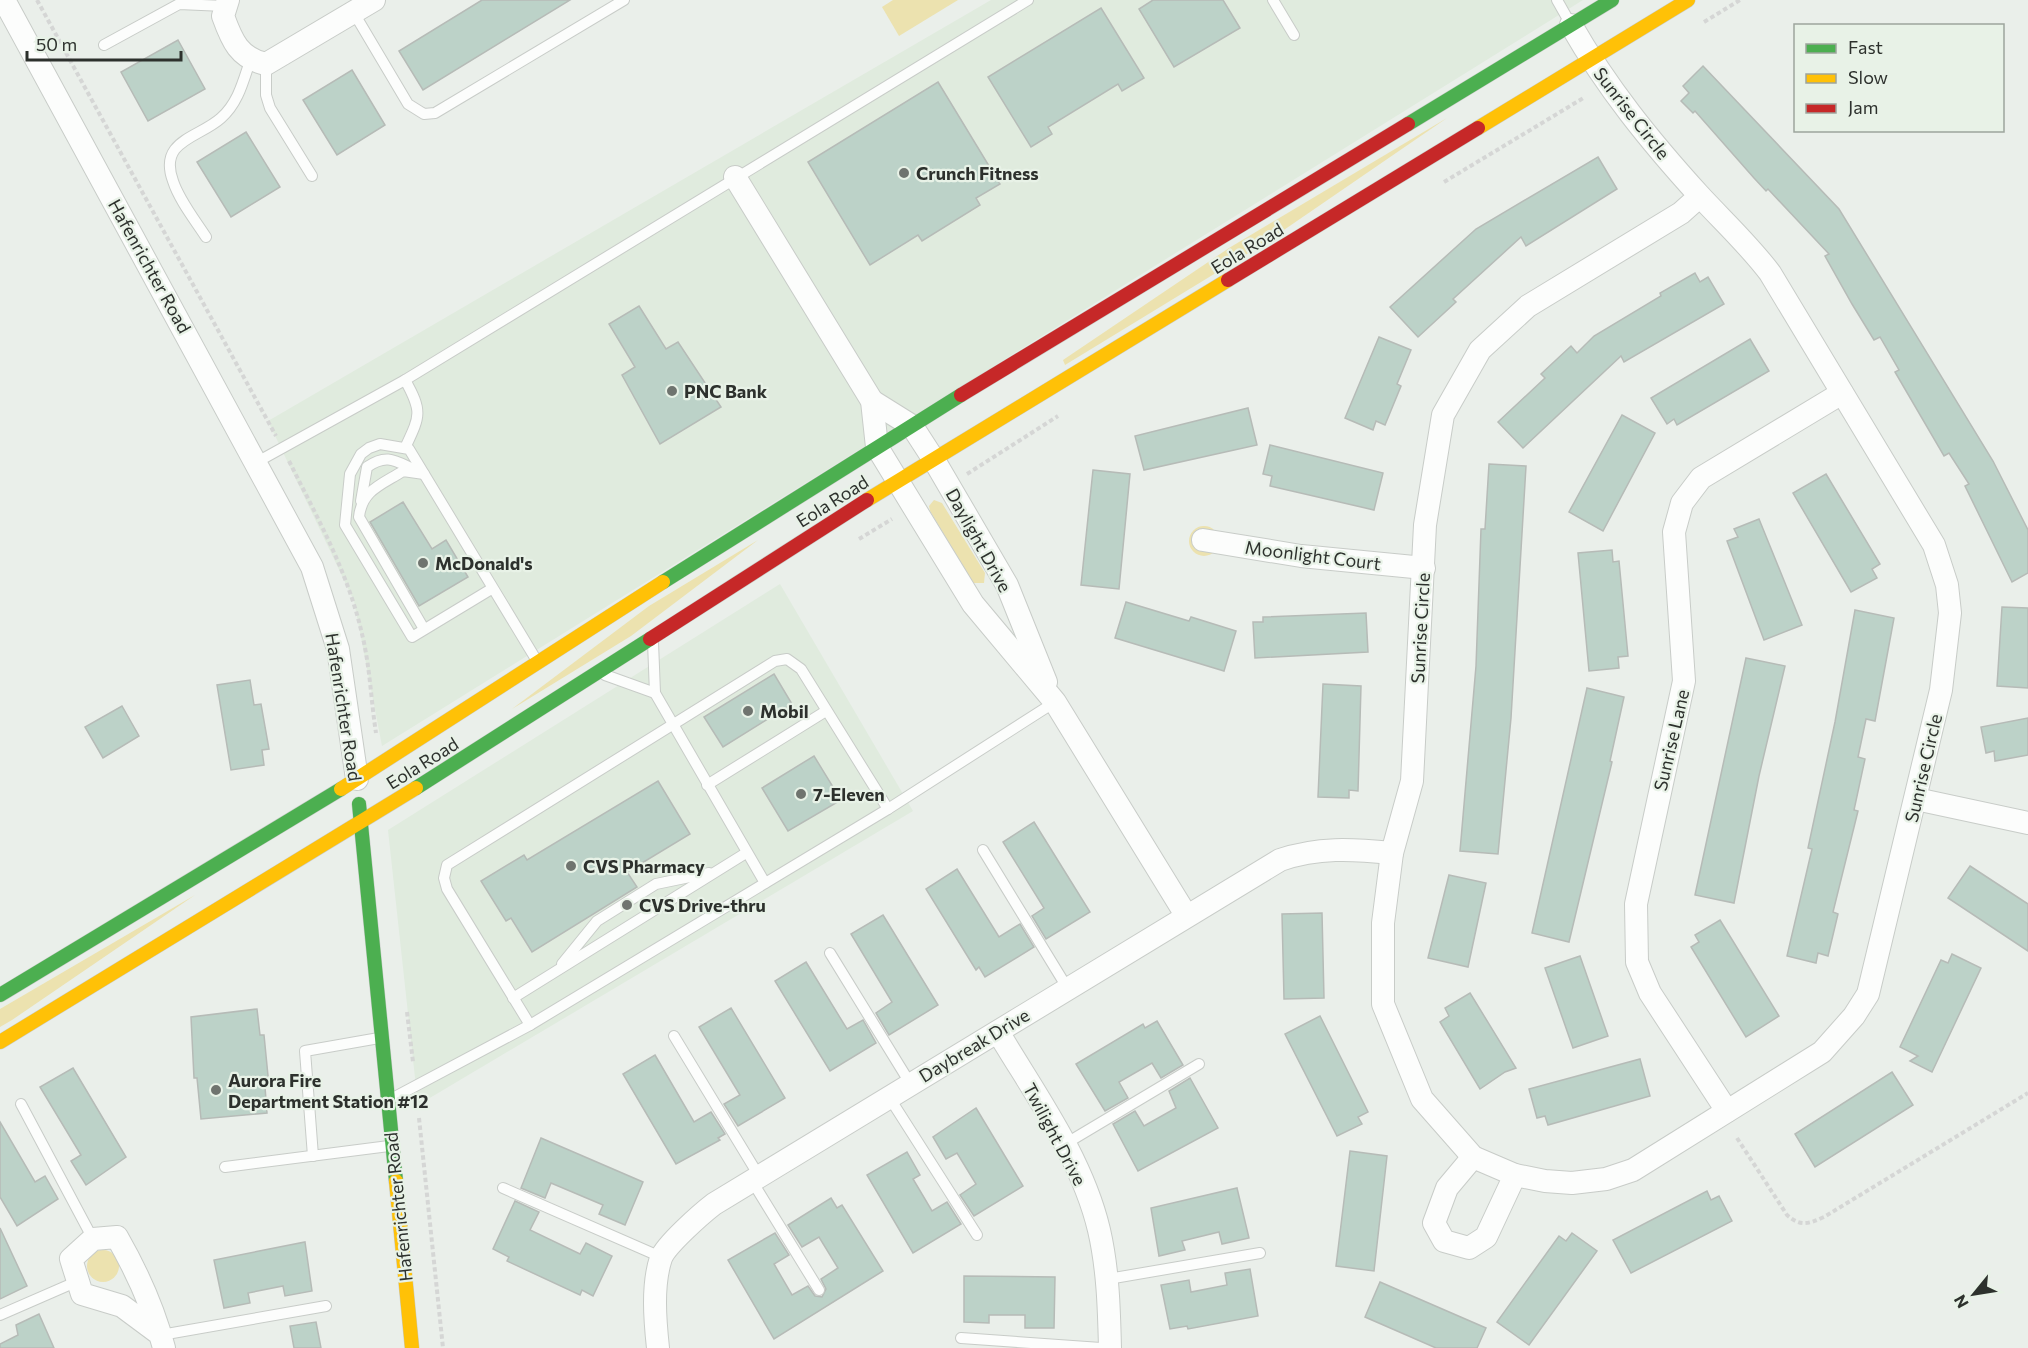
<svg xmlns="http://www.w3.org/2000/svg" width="2028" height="1348" viewBox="0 0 2028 1348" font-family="Commissioner,sans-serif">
	<rect width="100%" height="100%" fill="#eaefea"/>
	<g fill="#e0ebde">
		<polygon points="991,0 1583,0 382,746 354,601 268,421"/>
		<polygon points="780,584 913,811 418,1105 388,830"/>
	</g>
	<g fill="#ece2af">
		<polygon points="893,0 958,0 899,36 882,7"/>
		<polygon points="1447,118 1265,243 1065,365 1063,360 1229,248"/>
		<polygon points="934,500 942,503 985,573 984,583 973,583 930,511 929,506"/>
		<circle cx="1204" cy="541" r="15"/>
		<polygon points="758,540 631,636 512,709 649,606"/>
		<polygon points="195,895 12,1020 0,1027 0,1009"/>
		<circle cx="103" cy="1266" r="16"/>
	</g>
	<g fill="#bcd2c8" stroke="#b6bbb7" stroke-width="1.5">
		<polygon points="482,0 570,0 423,90 399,51"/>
		<polygon points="1153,0 1223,0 1240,28 1174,67 1139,9"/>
		<polygon points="1101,8 1144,78 1122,91 1118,84 1048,127 1052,134 1031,147 988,77"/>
		<polygon points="178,40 205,89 148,121 121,72"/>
		<polygon points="1703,66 1839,209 1993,461 2028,530 2028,573 2012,582 1965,486 1969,484 1949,453 1944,456 1895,372 1899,370 1880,337 1874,340 1852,304 1825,256 1829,254 1768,189 1766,191 1754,178 1695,111 1693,113 1681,101 1689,93 1683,86"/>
		<polygon points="352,70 385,125 337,155 303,100"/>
		<polygon points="938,82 1000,184 976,198 980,205 922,241 918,235 870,265 808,162"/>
		<polygon points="246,132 280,187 231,217 197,162"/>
		<polygon points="1598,157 1617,189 1526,246 1521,237 1453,299 1456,302 1418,337 1390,307 1476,229"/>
		<polygon points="1695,273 1700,282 1708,277 1724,304 1624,362 1621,356 1523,448 1498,422 1545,378 1541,374 1571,346 1577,353 1594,336 1661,296 1660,293"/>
		<polygon points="639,306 666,349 678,342 721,407 660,444 622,375 635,367 609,324"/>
		<polygon points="1379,337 1411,350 1397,384 1401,386 1385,425 1376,421 1373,430 1345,418"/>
		<polygon points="1750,339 1769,371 1677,425 1674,419 1667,424 1651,398"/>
		<polygon points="1248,408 1257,445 1144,470 1135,436"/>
		<polygon points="1622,415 1655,433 1603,531 1569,512"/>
		<polygon points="1270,445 1383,473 1374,510 1270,486 1272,476 1263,474"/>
		<polygon points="1489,464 1526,466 1511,718 1498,854 1460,851 1476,666 1481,529 1485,529"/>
		<polygon points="1093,470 1130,474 1119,589 1081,585"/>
		<polygon points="1826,474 1880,564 1872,569 1877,578 1851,592 1793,493"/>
		<polygon points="403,502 432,549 446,540 468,577 419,606 370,522"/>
		<polygon points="1759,519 1802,625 1764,640 1727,541 1738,537 1734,529"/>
		<polygon points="1612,550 1613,562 1619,561 1628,656 1618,657 1619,668 1589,671 1578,553"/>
		<polygon points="1126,602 1189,621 1191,617 1236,631 1224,671 1115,638"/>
		<polygon points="2002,607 2028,608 2028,688 1997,686"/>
		<polygon points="1855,610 1894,618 1875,721 1866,719 1858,757 1865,759 1854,810 1858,811 1833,912 1838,914 1828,956 1818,953 1816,963 1787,956 1812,849 1808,848 1835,722"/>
		<polygon points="1366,613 1368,652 1255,658 1253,622 1263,622 1263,617"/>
		<polygon points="1746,658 1785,666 1759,776 1734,903 1695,895"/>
		<polygon points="774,674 792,704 723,747 704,717"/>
		<polygon points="250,680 254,705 261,704 269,749 262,750 264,765 231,770 217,685"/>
		<polygon points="1323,684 1361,686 1358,791 1349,790 1349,798 1318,797"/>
		<polygon points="1587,688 1624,697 1610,761 1612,762 1569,942 1532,933"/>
		<polygon points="122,706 139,736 103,758 85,727"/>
		<polygon points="2028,718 2028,755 1995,761 1994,751 1986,753 1981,727"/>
		<polygon points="814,756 841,800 788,831 762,788"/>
		<polygon points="658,781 690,834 627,872 637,887 532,952 511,918 506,921 481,881 524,855 527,860"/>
		<polygon points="1034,822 1090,912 1046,939 1032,916 1044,908 1003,842"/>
		<polygon points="1970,866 2028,904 2028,951 1948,898"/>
		<polygon points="957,869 999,937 1020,924 1034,947 985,977 979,967 976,970 926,889"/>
		<polygon points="1449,875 1486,883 1468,967 1428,958"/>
		<polygon points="1322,913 1324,998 1284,999 1282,914"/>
		<polygon points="883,915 938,1005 889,1035 876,1013 892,1002 851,934"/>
		<polygon points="1720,920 1779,1016 1746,1037 1691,947 1699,942 1695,935"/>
		<polygon points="1952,954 1981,968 1932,1072 1910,1061 1918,1056 1900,1047 1941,960 1948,963"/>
		<polygon points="1580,956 1608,1036 1573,1048 1545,968"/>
		<polygon points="806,962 847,1029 863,1020 876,1043 830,1071 775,981"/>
		<polygon points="1470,993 1516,1068 1505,1072 1480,1089 1440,1022 1449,1016 1445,1008"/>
		<polygon points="731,1008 785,1098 738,1126 724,1104 740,1095 699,1027"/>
		<polygon points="257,1009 260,1035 264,1035 269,1086 265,1087 267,1113 201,1119 197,1078 194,1078 191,1017"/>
		<polygon points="1320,1016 1368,1112 1358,1117 1362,1124 1337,1136 1285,1034"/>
		<polygon points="1157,1021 1183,1065 1161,1078 1152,1063 1119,1082 1128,1098 1105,1111 1076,1064 1143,1024 1145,1028"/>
		<polygon points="655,1055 694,1122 711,1112 725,1134 718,1138 720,1140 676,1164 623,1074"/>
		<polygon points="1640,1059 1650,1096 1548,1125 1545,1116 1537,1118 1529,1089"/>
		<polygon points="73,1068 126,1157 86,1185 71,1161 81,1155 40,1087"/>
		<polygon points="1892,1072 1913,1105 1815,1167 1795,1134"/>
		<polygon points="1190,1078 1218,1128 1138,1171 1113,1124 1135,1111 1144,1126 1176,1108 1169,1091"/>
		<polygon points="976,1108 1023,1186 974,1216 960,1195 976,1184 957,1153 946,1159 933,1137"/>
		<polygon points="0,1122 35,1182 45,1176 58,1199 17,1226 0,1197"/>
		<polygon points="541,1138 643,1182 625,1225 599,1214 603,1205 551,1183 545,1198 521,1188"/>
		<polygon points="1350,1151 1387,1156 1374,1271 1336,1266"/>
		<polygon points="907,1152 920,1175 913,1179 932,1211 947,1202 961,1224 913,1253 867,1175"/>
		<polygon points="1237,1188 1249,1238 1222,1244 1219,1232 1182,1241 1185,1250 1159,1256 1151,1208"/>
		<polygon points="1707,1191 1711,1200 1719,1196 1732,1221 1631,1273 1613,1240"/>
		<polygon points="831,1198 837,1208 842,1205 883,1271 774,1339 728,1260 775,1233 789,1255 774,1264 792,1295 808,1286 815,1296 822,1297 826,1289 821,1279 838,1268 819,1237 802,1247 788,1225"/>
		<polygon points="515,1201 539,1212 530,1230 580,1254 586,1243 612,1256 593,1296 582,1290 580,1295 507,1261 509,1257 493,1249"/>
		<polygon points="0,1228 27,1286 0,1299"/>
		<polygon points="1572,1233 1597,1251 1529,1345 1497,1322 1559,1236 1566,1241"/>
		<polygon points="305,1242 312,1291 285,1296 283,1286 248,1293 250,1303 224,1308 214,1260"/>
		<polygon points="1250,1269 1258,1316 1188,1329 1187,1326 1170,1329 1161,1285 1189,1280 1191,1292 1227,1285 1225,1273"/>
		<polygon points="964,1276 1055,1277 1054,1328 1025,1328 1025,1315 989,1315 989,1323 964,1322"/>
		<polygon points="1380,1282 1486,1328 1477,1348 1436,1348 1365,1317"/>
		<polygon points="39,1314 54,1348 0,1348 0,1344 18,1335 16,1325"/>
		<polygon points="316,1322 321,1348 294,1348 290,1326"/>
	</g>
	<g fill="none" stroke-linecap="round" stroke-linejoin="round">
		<g stroke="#c8ccc8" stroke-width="12">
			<g id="lane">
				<polyline points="1273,0 1294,35"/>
				<polyline points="1557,0 1570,23"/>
				<polyline points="354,13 408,104 424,114 435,113 624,0"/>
				<polyline points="104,45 179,4 224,6"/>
				<polyline points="266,64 266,95 270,108 312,176"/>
				<path d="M206,237c-11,-17 -27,-37 -33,-56 -15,-41 26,-43 48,-63 17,-15 22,-36 29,-57"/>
				<path d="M405,448c15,-32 18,-36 0,-68"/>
				<polyline points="257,462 405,380 1028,0"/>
				<path d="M361,501l6,-34c19,-13 27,-7 46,2"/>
				<polyline points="493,588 412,637 345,525 350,474 361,454 369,448 380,444 409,449 537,661"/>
				<path d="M424,629l-65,-112c3,-27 22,-32 44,-46l21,3"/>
				<polyline points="653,642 655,693 765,883"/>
				<polyline points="605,675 655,693"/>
				<polyline points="707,785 826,711"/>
				<polyline points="983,850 1068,989"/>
				<polyline points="830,953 910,1083"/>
				<polyline points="562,964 597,921 656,884 709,873"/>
				<polyline points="513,998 746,853"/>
				<polyline points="530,1025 447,889 444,878 447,865 775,661 787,659 801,669 888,809"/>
				<polyline points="674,1036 759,1176"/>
				<polyline points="889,1097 977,1235"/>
				<polyline points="391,1099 530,1025 888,809 1055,702"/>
				<polyline points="21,1104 93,1239"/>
				<polyline points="1065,1144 1199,1064"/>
				<polyline points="313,1156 305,1051 379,1038"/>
				<polyline points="225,1167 389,1146"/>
				<polyline points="752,1181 819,1290"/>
				<polyline points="503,1188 661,1257"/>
				<polyline points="1108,1279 1260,1253"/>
				<polyline points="0,1315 78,1281"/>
				<polyline points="161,1335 326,1306"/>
				<polyline points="961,1338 1101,1348"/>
			</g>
		</g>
		<g stroke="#c8ccc8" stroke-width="24">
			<g id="street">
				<polyline points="4,0 312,567 338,649 357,779"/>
				<path d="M228,0l-5,16c9,25 16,42 43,48l108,-64"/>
				<path d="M1571,25c36,63 79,116 128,170 24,26 50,50 71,78l164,272 13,40 3,28 -9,77 -73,304 -14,22 -32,36 -189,118 -27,9 -34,4 -27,-2 -30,-6 -42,-18 -51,-58 -39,-95v-81l9,-70 20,-72 13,-256 18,-110 37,-65 48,-44 153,-93 19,-17"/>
				<polyline points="735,177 872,401 877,447 913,506 973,604 1055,702 1186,915"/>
				<polyline points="872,401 912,426 934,460 1007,585 1046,682"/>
				<polyline points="1203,540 1301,556 1424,568"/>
				<polyline points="1916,799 2028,823"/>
				<path d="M998,1032c37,62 84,126 101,198 9,39 10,78 11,118"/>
				<polyline points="1727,1111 1650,993 1637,962 1636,904 1684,681 1674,532 1682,503 1701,478 1842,393"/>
				<polyline points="1473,1157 1447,1188 1434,1223 1444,1241 1469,1248 1486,1237 1515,1175"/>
				<path d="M161,1335l-39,-29 -40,-12 -11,-35 22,-20 24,-2c20,35 37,72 47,111"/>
				<path d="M658,1348c-3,-28 -6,-63 3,-90 5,-13 40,-44 53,-54l566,-344c38,-13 72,-11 112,-7"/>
			</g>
		</g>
		<g stroke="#c8ccc8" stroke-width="15">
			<g id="fast">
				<polyline points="1408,124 1612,0"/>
				<polyline points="663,582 961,395"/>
				<polyline points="416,788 650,639"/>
				<polyline points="359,804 396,1181"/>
				<polyline points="0,995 341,789"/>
			</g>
		</g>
		<g stroke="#c8ccc8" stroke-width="15">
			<g id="slow">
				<polyline points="1478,128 1688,0"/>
				<polyline points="867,500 1228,280"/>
				<polyline points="341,789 663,582"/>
				<polyline points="0,1042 416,788"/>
				<polyline points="396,1181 412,1348"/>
			</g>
		</g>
		<g stroke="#c8ccc8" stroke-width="15">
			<g id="jam">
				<polyline points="1228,280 1478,128"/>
				<polyline points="961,395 1408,124"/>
				<polyline points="650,639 867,500"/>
			</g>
		</g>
		<g stroke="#d5d6d5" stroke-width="4" stroke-dasharray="4.5 3" stroke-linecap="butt">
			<polyline points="37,0 276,436"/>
			<polyline points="1704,22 1740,0"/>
			<polyline points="1444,182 1585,97"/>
			<path d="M289,461c28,56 59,111 73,173 8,32 9,67 14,99"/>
			<polyline points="967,474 1058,416"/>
			<polyline points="859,539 892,519"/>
			<polyline points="407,1012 413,1062"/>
			<polyline points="419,1118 443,1348"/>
			<path d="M1737,1138l50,77c14,12 21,9 37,2l204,-124"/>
		</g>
		<use href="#lane" stroke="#fcfdfc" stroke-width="10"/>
		<use href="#street" stroke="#fcfdfc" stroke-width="22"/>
		<use href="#fast" stroke="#4caf50" stroke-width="14"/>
		<use href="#slow" stroke="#ffc107" stroke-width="14"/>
		<use href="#jam" stroke="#c62828" stroke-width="14"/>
	</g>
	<g fill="#6f746f" stroke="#e8f2e7" stroke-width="2">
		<circle cx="904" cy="173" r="6"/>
		<circle cx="672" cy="391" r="6"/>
		<circle cx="423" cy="563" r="6"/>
		<circle cx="748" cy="711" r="6"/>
		<circle cx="801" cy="794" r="6"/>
		<circle cx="571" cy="866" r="6"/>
		<circle cx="627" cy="905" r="6"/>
		<circle cx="216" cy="1090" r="6"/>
	</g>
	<g text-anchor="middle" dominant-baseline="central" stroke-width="4.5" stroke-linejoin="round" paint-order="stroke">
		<g font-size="18" fill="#2d312d" stroke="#e8f2e7">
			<text transform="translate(1632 113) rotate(52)">Sunrise Circle</text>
			<text transform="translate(1247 248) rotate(-31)">Eola Road</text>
			<text transform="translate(150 266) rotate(61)">Hafenrichter Road</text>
			<text transform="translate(832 501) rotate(-32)">Eola Road</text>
			<text transform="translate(979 540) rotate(61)">Daylight Drive</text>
			<text transform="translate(1313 555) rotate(7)">Moonlight Court</text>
			<text transform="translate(1420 628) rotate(-87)">Sunrise Circle</text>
			<text transform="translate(344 707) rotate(81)">Hafenrichter Road</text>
			<text transform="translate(1671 740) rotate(-77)">Sunrise Lane</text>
			<text transform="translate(422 763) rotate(-32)">Eola Road</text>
			<text transform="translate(1923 768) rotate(-77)">Sunrise Circle</text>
			<text transform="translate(974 1045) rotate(-31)">Daybreak Drive</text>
			<text transform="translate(1055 1134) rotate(62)">Twilight Drive</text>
			<text transform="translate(398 1207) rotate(-96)">Hafenrichter Road</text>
		</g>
		<g font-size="18" font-weight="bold" fill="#2d312d" stroke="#e8f2e7" text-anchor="start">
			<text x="916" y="173">Crunch Fitness</text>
			<text x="684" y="391">PNC Bank</text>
			<text x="435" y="563">McDonald's</text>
			<text x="760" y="711">Mobil</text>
			<text x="813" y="794">7-Eleven</text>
			<text x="583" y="866">CVS Pharmacy</text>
			<text x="639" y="905">CVS Drive-thru</text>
			<text x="228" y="1080">Aurora Fire<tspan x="228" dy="21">Department Station #12</tspan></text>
		</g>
	</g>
	<rect x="1794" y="24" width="210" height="108" fill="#e8f2e7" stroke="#9da59d" stroke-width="1.5"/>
	<rect x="1806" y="44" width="30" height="9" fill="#4caf50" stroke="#9da59d" stroke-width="1.5"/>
	<text x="1848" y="54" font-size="18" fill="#2d312d">Fast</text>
	<rect x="1806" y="74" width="30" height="9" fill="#ffc107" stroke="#9da59d" stroke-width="1.5"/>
	<text x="1848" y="84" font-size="18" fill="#2d312d">Slow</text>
	<rect x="1806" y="104" width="30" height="9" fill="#c62828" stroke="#9da59d" stroke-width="1.5"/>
	<text x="1848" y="114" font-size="18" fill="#2d312d">Jam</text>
	<g transform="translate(1974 1294) rotate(240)" stroke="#e8f2e7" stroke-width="4.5" paint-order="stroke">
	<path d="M0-4.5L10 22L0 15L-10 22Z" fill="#2d312d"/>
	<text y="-9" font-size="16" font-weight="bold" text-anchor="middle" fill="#2d312d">N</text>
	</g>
	<path d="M27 51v9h154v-9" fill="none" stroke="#2d312d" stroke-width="3"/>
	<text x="36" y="51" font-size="18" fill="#2d312d" stroke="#e8f2e7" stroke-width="4.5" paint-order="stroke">50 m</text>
</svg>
